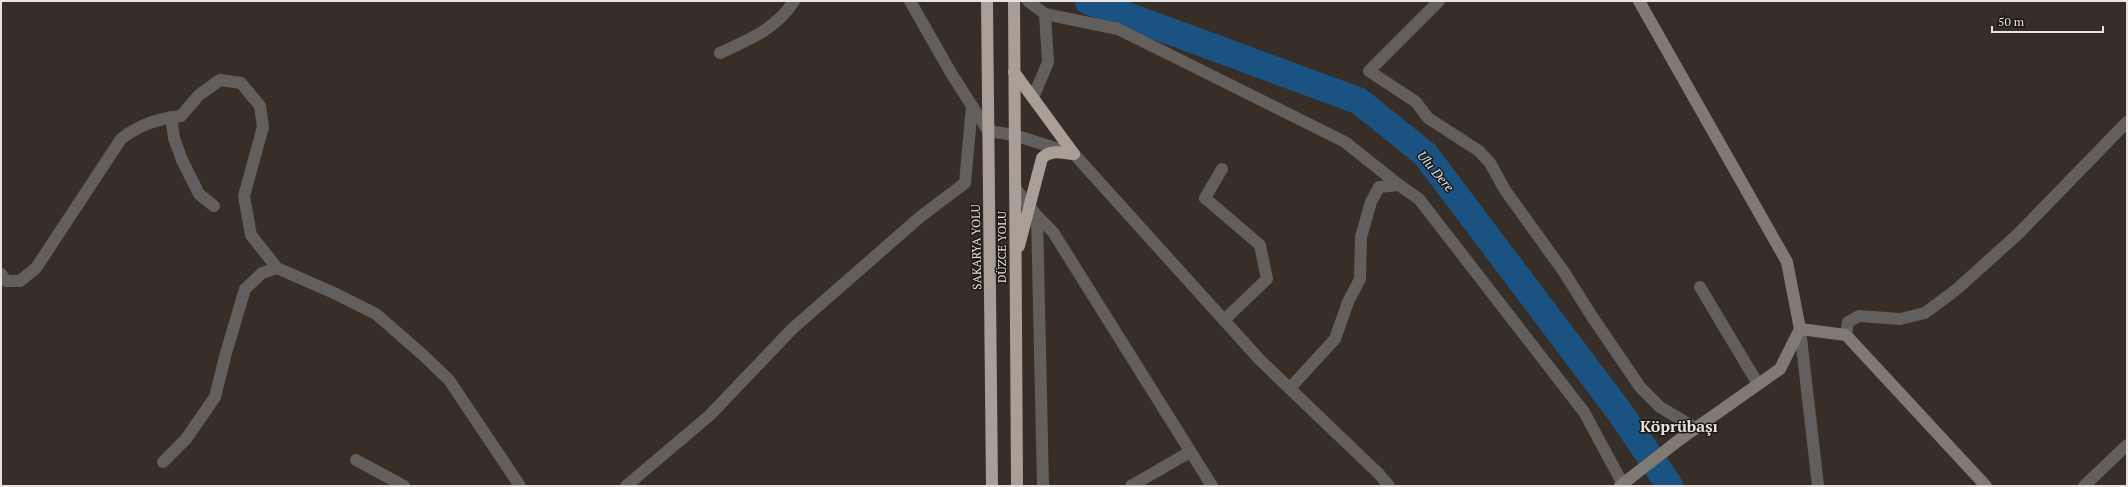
<svg xmlns="http://www.w3.org/2000/svg" width="2128" height="487" viewBox="0 0 2128 487" font-family="'PT Serif',serif">
	<rect width="100%" height="100%" fill="#362e27"/>
	<g fill="none" stroke-linecap="round" stroke-linejoin="round">
		<polyline stroke="#1a5282" stroke-width="27" points="1088,1 1359,101 1425,154 1619,411 1670,486"/>
		<g stroke="#635f5c" stroke-width="12">
			<polyline points="910,1 951,73 988,131 1014,135 1074,154 1260,360 1379,474 1389,486"/>
			<polyline points="1028,1 1045,14 1118,29 1345,142 1399,185"/>
			<polyline points="1439,1 1369,71 1416,102 1428,118 1479,151 1490,163 1505,190 1564,272 1591,315 1640,387 1660,407 1695,428"/>
			<path d="M720,53c29,-13 57,-25 74,-52"/>
			<polyline points="1033,98 1048,62 1045,14"/>
			<polyline points="171,117 174,138 182,160 199,194 214,206"/>
			<polyline points="1222,169 1205,198 1260,245 1267,279 1224,320"/>
			<polyline points="1015,188 1037,216 1043,486"/>
			<polyline points="1037,216 1053,232 1212,486"/>
			<path d="M1,274l5,7h14l16,-13 85,-129c19,-15 37,-20 60,-23l18,-21 21,-15 21,3 19,23 3,21 -19,69 7,39 26,33 57,25 42,21 47,41 26,25 71,106"/>
			<polyline points="1700,287 1758,384"/>
			<polyline points="1800,329 1818,486"/>
			<polyline points="1846,335 1848,322 1859,316 1900,319 1925,313 1957,289 2018,234 2127,122"/>
			<polyline points="1290,388 1335,339 1348,302 1360,279 1361,237 1371,202 1379,187 1399,185 1419,199 1584,412 1624,486"/>
			<polyline points="356,460 404,486"/>
			<polyline points="163,462 186,439 215,397 226,353 245,289 262,273 277,268"/>
			<polyline points="626,486 710,415 792,329 920,217 965,183 972,106"/>
			<polyline points="1131,486 1190,452"/>
			<polyline points="2084,486 2127,445"/>
		</g>
		<g stroke="#807974" stroke-width="12">
			<polyline points="1800,329 1846,335 1986,486"/>
			<polyline points="1620,486 1679,440 1780,369 1800,329 1787,262 1639,1"/>
		</g>
		<g stroke="#aa9f96" stroke-width="12">
			<polyline points="987,1 992,486"/>
			<polyline points="1014,1 1017,486"/>
			<polyline points="1014,72 1074,154"/>
			<path d="M1019,246l23,-88c9,-9 20,-5 32,-4"/>
		</g>
	</g>
	<g text-anchor="middle" dominant-baseline="central" stroke-width="3" stroke-linejoin="round" paint-order="stroke">
		<g font-size="12" fill="#e9e4df" stroke="#1b1714">
			<text transform="translate(976 247) rotate(-91)">SAKARYA YOLU</text>
			<text transform="translate(1001 247) rotate(-90)">DÜZCE YOLU</text>
		</g>
		<g font-size="13" font-style="italic" fill="#d6e5f4" stroke="#1b1714">
			<text transform="translate(1436 171) rotate(50)">Ulu Dere</text>
		</g>
		<g font-size="16" font-weight="bold" fill="#e9e4df" stroke="#1b1714">
			<text x="1679" y="426">Köprübaşı</text>
		</g>
	</g>
	<rect width="2128" height="487" fill="none" stroke="#e9e4df" stroke-width="4"/>
	<path d="M1992 26v6h111v-6" fill="none" stroke="#e9e4df" stroke-width="2"/>
	<text x="1998" y="26" font-size="12" fill="#e9e4df" stroke="#1b1714" stroke-width="3" paint-order="stroke">50 m</text>
</svg>
